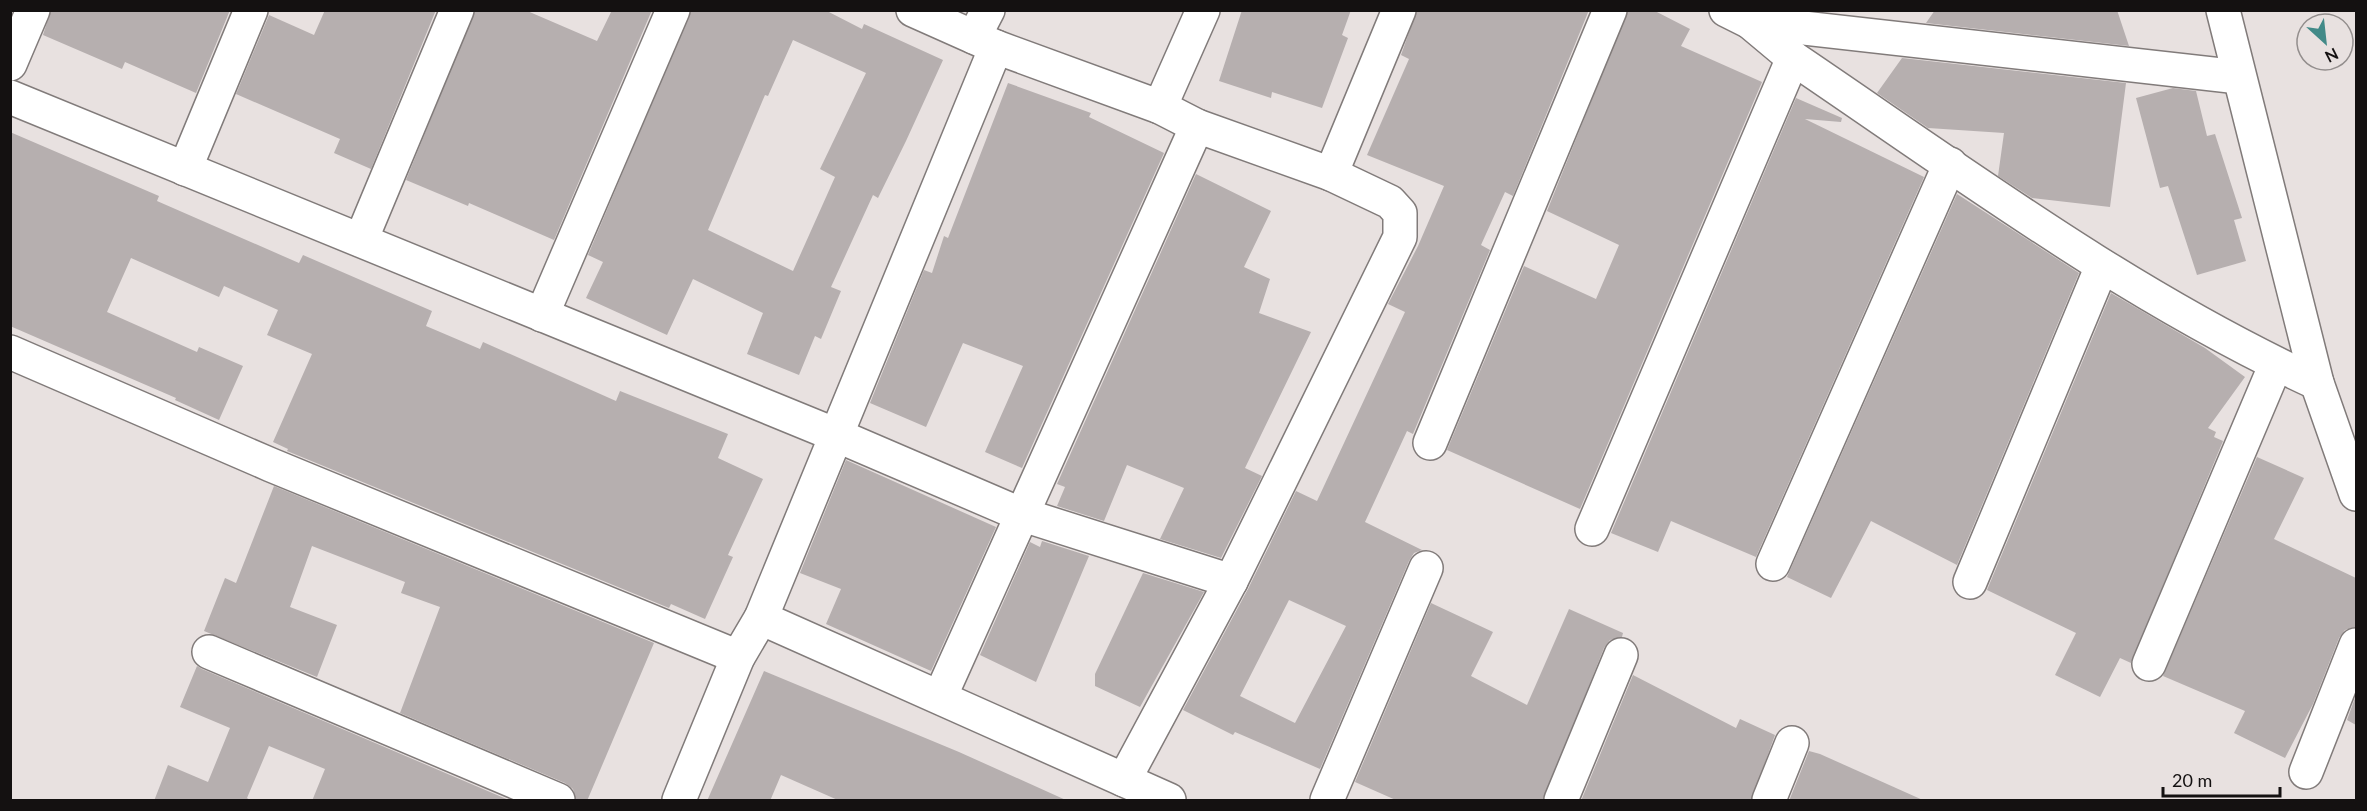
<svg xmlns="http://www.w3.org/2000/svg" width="2367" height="811" viewBox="0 0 2367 811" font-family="Lato,sans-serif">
	<rect width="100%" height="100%" fill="#e8e1e0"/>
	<g fill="#b6afaf" fill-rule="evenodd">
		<polygon points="51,10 230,10 196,93 125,62 122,69 43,35"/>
		<polygon points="325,10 436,10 371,169 334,153 340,139 236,94 269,15 314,35"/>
		<polygon points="475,10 525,10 597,41 612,10 652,10 554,240 469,203 468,206 406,180"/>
		<path d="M691,10h134l37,19 2,-5 79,36 -37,81 -28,57 -5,-3 -42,92 10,4 -20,48 -6,-3 -16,39 -52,-21 16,-41 -70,-34 -26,56 -81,-37 17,-36 -15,-7zM793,40l73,33 -46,96 15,8 -42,94 -85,-41 57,-135 3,1z"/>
		<polygon points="1242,10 1351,10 1342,35 1348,38 1322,108 1272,92 1271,98 1219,81"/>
		<path d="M1417,10h172l-76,186 -8,-4 -24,53 9,5 -77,184 -6,-3 -42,91 57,28 -8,3 -5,8 -89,208 -85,-37 -2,3 -50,-25 65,-121 48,-98 21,10 88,-189 -17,-8 30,-58 26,-60 -77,-31 42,-96 -8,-4zM1289,600l57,26 -51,97 -55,-27z"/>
		<polygon points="1628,10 1653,10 1690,29 1681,46 1762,82 1580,509 1447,450 1524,266 1596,299 1619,245 1547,211"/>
		<polygon points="1935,10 2117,10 2129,46 1926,23"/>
		<polygon points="1902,58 2126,83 2110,207 2032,198 1998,176 2004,133 1928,128 1877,93"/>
		<polygon points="1008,83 1091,113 1089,117 1164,153 1022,468 985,452 1023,366 963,343 926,427 870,403 924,270 932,273 944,236 948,238"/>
		<polygon points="2173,88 2196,91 2207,136 2215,134 2242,218 2234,220 2246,261 2197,275 2168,186 2160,188 2136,98"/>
		<polygon points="1796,98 1842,118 1841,122 1805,119 1924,177 1756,557 1671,521 1658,552 1611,533"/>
		<polygon points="10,132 159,196 157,201 299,263 303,255 432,311 426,326 480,349 483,342 616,401 620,391 728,434 718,458 763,479 728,555 733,557 705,619 671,604 669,608 287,451 288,449 273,442 312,354 267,335 278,310 224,286 219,297 131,258 107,312 197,352 199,347 243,366 219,420 175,400 176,398 10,326"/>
		<polygon points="1196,174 1271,211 1244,267 1270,279 1259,313 1311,332 1245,468 1262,476 1221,558 1160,539 1184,488 1127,465 1104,521 1057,506 1065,487 1057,484"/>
		<polygon points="1957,194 2079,273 1957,565 1871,521 1831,598 1787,577"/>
		<polygon points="2111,293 2205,348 2245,377 2208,428 2216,432 2214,437 2223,441 2131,663 2120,658 2100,697 2055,675 2076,633 1987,590"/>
		<polygon points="2257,457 2304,478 2274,539 2356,578 2356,627 2345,630 2339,638 2313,704 2285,758 2234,733 2245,711 2163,676"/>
		<polygon points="846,460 996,527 931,671 826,624 841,589 800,573"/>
		<polygon points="274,486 654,643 587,801 576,801 573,789 565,783 400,713 440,607 401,593 405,582 312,546 290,607 337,625 317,677 204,631 225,578 236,583"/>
		<polygon points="1042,541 1089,556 1036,682 980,655 1030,542 1040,547"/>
		<polygon points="1143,573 1204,592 1140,707 1095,686 1095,674"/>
		<polygon points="1431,603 1493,632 1471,676 1527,705 1569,609 1623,633 1622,637 1610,640 1604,648 1543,801 1398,801 1355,782"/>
		<polygon points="197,666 202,669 511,801 312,801 325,769 269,746 247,798 251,801 154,801 168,765 208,782 230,728 180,707"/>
		<polygon points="764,671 959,752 1068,801 840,801 781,775 770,801 707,801"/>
		<polygon points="1633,675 1736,728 1740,719 1775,735 1751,801 1581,801"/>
		<polygon points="2356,695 2356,725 2347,720"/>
		<polygon points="1809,751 1820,754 1925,801 1789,801"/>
	</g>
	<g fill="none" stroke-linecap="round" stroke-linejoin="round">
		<g stroke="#817b7a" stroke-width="36">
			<g id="street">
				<polyline points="913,10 996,47 1160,107 1197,126 1331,174 1390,202 1400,213 1400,237 1231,581 1124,780"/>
				<path d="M1726,10l24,12 43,36c170,115 337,239 524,325"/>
				<polyline points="2223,10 2317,383 2356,494"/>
				<polyline points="1750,22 2239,77"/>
				<polyline points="974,37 988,10"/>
				<polyline points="10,64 33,10"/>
				<polyline points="10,97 836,435 1020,514 1231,581"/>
				<polyline points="1160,107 1203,10"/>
				<polyline points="185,169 251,10"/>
				<polyline points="1331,174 1399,10"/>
				<polyline points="361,240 457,10"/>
				<polyline points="542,315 673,10"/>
				<polyline points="10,352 271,465 738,657"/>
				<polyline points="1430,443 1610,10"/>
				<polyline points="1592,529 1793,58"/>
				<polyline points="1773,564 1950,164"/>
				<polyline points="1970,582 2102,266"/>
				<polyline points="761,618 1169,800"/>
				<polyline points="209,652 558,800"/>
				<polyline points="2149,664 2276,364"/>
				<polyline points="940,697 1197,126"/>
				<polyline points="2306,772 2356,645"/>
				<polyline points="679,800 738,657 761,618 996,47"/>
				<polyline points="1327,800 1426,568"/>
				<polyline points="1561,800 1621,655"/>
				<polyline points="1769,800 1792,743"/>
			</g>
		</g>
		<use href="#street" stroke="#fff" stroke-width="33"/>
	</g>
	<rect width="2367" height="811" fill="none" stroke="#141111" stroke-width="24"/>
	<g transform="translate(2325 42) rotate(153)"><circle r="28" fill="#e8e1e0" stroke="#938e8d" stroke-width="1.5"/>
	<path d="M0-4.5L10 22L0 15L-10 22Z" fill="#428a88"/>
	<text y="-9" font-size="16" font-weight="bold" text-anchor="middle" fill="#141111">N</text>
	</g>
	<path d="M2163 787v9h117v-9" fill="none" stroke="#141111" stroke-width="3"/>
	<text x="2172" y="787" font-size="18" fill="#141111" stroke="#e8e1e0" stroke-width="4.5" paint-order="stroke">20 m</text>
</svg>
